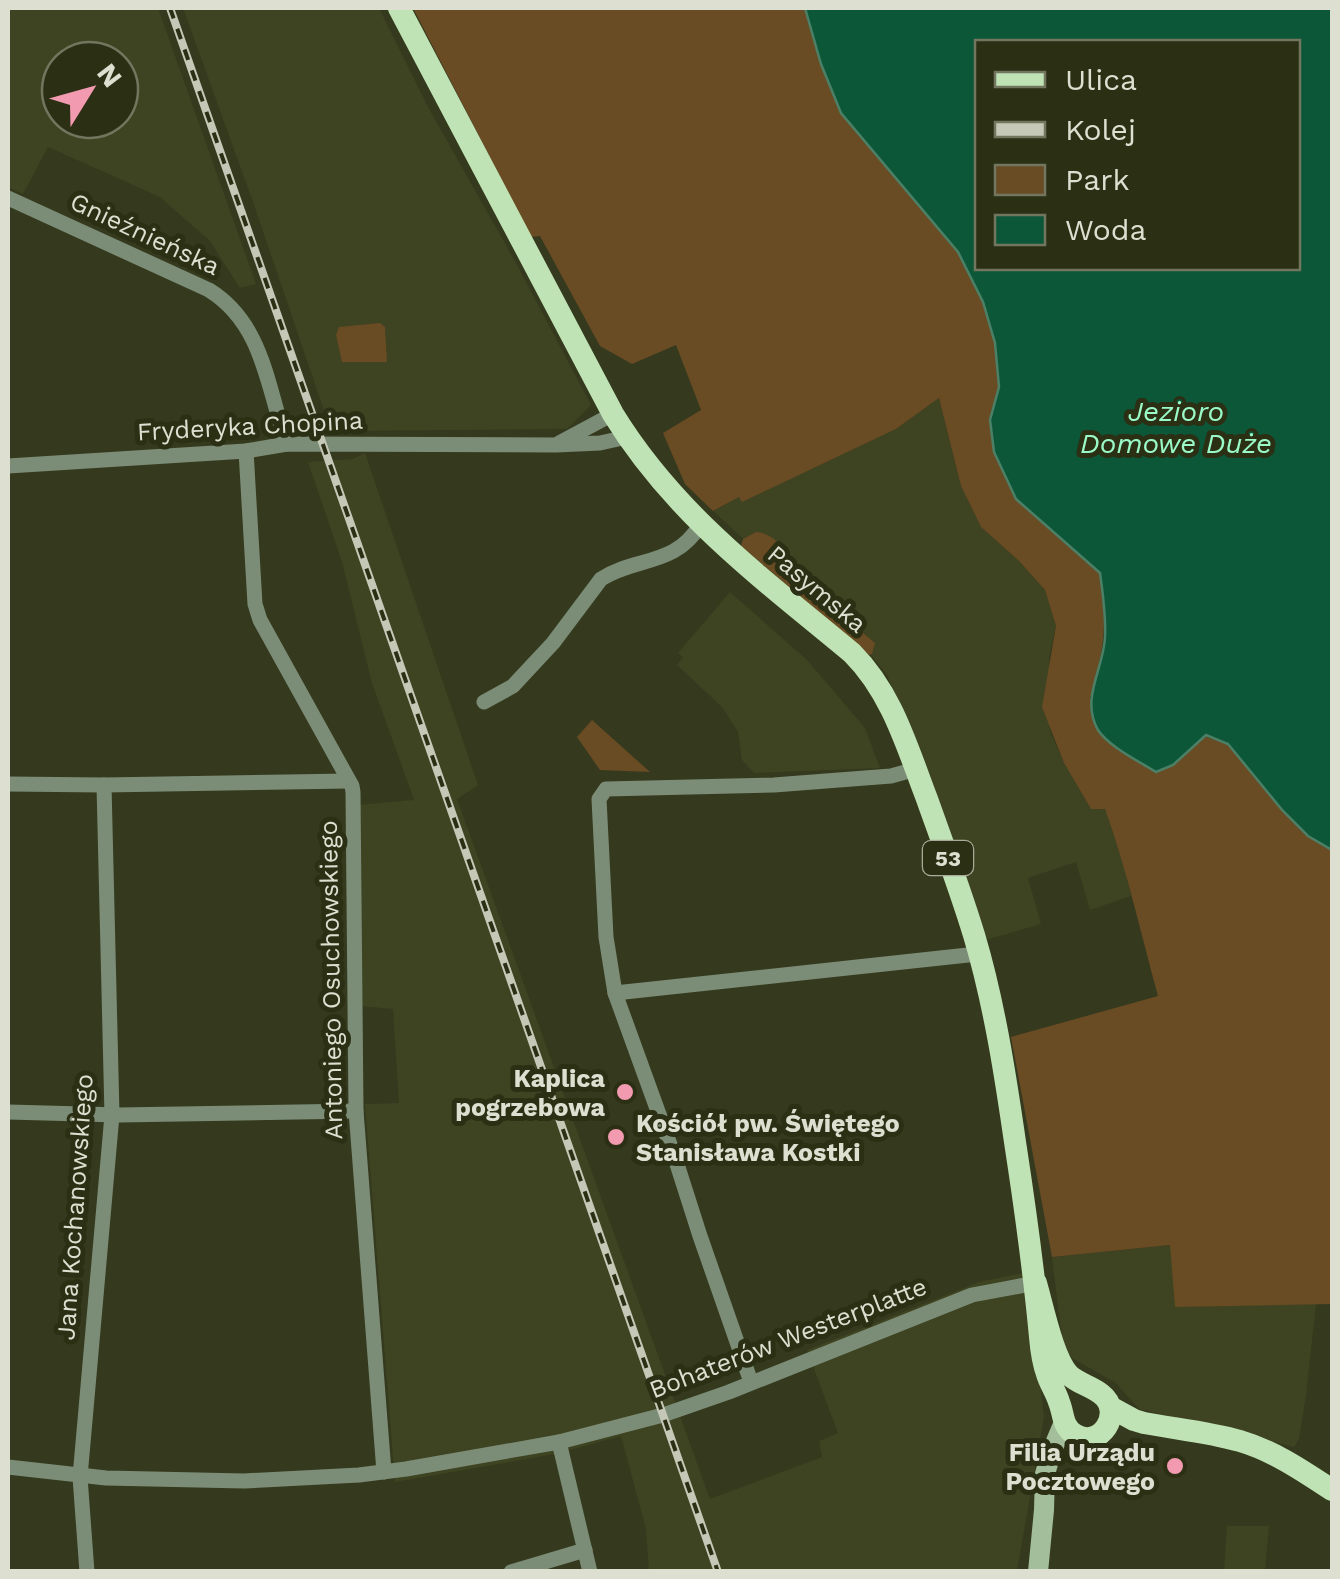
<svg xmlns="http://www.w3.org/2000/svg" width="1340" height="1579" viewBox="0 0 1340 1579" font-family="'Work Sans',sans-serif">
	<rect width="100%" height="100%" fill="#353a1e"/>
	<g fill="#3e4321" fill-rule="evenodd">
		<path d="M8,8h150l98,276 -16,4 -30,-47 -50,-44 -112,-50 -25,47 -15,-7zM60,60h60v60h-60z"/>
		<polygon points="183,8 379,8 428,107 517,265 591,405 567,429 331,431 253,202"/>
		<polygon points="939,398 961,486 981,527 1019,561 1045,590 1056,626 1049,658 1050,731 1064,763 1091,809 1105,809 1122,856 1131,896 1090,910 1076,862 1028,878 1041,924 989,939 974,934 919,756 887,675 870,654 713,511 739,497 742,501 896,429"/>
		<polygon points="365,453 478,785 457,799 710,1499 822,1457 819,1441 838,1433 807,1350 979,1282 1027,1272 1044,1417 1017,1571 649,1571 646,1529 621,1436 555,1454 395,1482 365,1104 399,1103 393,1009 360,1006 357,805 414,800 372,683 342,562 308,462 353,459"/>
		<polygon points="730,592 807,660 865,728 880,768 754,773 742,760 738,732 723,708 677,665 683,657 678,653"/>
		<polygon points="1171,1245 1176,1306 1316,1304 1306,1395 1299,1439 1294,1447 1139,1409 1116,1383 1072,1358 1063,1346 1052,1257"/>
		<polygon points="1227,1526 1269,1526 1265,1571 1224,1571"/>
	</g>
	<g fill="#694b24">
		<path d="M413,8h392l16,56 20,49 117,139 25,50 12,41 4,45 -9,32 54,104 56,49c7,51 5,76 -10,126l138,45 55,67 25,25 24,14v454l-157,3 -5,-62 -118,12 -41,-220 147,-41c-17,-62 -31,-126 -53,-187h-14l-27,-46 -22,-56 14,-81 -11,-36 -26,-29 -38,-34 -20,-41 -22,-88 -43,31 -154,73 -3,-5 -26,14 -28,-27 -22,-51 38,-23 -25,-65 -44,19 -32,-18 -60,-110 -9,1z"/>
		<polygon points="380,323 385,327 387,362 342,362 336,335 339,327"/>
		<path d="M756,532c28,2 36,37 53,54 21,20 44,38 66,57l-3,11 -3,1 -128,-109 2,-7z"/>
		<polygon points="592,720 650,772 600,770 577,737"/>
	</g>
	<path fill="#0d5739" stroke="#4b8066" stroke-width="2.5" fill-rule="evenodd" d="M805,8h527v842l-24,-14 -25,-25 -55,-67 -22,-9 -33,30 -17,7c-16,-10 -48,-26 -58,-42 -18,-31 6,-62 7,-93 1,-22 -2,-43 -5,-64l-84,-74 -22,-47 -4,-32 9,-33 -4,-44 -12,-41 -25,-50 -117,-139 -20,-49zM978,42h320v226h-320z"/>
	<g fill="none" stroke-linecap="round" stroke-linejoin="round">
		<g stroke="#7c8d77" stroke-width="15">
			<path d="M8,198l201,92c55,34 58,98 78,154"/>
			<polyline points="559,443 613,414"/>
			<polyline points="246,451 255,604 260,620 352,786 353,792 356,1111 384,1472"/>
			<polyline points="8,466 246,451 287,444 556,445 600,443 627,437"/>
			<path d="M484,702l29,-16 40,-43 48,-64c34,-22 75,-13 99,-54"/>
			<polyline points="8,784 104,785 348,781"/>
			<polyline points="615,993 968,955 978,952"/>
			<polyline points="8,1112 119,1115 356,1111"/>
			<polyline points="751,1382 700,1236 676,1161 615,993 606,937 599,799 606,789 774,785 891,776 916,769"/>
			<polyline points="559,1442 590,1572"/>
			<polyline points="8,1467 106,1478 244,1481 359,1475 406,1469 559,1442 663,1415 729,1392 972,1295 1036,1283"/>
			<polyline points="87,1572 80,1477 112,1115 104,785"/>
			<polyline points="511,1572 585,1550"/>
		</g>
		<polyline stroke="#a3be9a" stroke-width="20" points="1038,1572 1044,1510 1045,1474 1051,1453 1064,1422"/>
		<g stroke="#c0e3b5" stroke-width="22">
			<path d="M399,8l214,406c62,101 149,164 239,239 40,40 55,94 75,146 16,45 33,90 47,136 20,67 31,138 41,207 10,65 19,130 25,195 1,12 3,26 7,37 3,10 9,18 12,28 5,12 3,24 15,32 26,17 51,-22 27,-40 -10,-8 -22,-10 -32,-19 -16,-17 -26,-68 -33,-92"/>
			<path d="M1112,1408l22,12 10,3c32,6 65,9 96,18 34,10 63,30 92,49"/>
		</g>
		<g stroke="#c5c8b6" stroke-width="8">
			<polyline id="rail" points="170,8 718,1572"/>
		</g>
		<use href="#rail" stroke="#2b2f14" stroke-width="4" stroke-dasharray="11" stroke-linecap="butt"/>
	</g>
	<g fill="#f29aaf" stroke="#2b2f14" stroke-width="4">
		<circle cx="625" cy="1092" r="10"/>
		<circle cx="616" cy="1137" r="10"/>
		<circle cx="1175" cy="1466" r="10"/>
	</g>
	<g text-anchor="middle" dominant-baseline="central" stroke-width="10" stroke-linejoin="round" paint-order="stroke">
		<rect fill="#2b2f14" stroke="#a8ab98" stroke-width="2.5" x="923" y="841" width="50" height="34" rx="8"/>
		<g font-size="22" font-weight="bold" fill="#dde0d0">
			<text x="948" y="858">53</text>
		</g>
		<g font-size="25" fill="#dde0d0" stroke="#2b2f14">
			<text transform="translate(145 234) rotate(25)">Gnieźnieńska</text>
			<text transform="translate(250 426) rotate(-3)">Fryderyka Chopina</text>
			<text transform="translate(817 589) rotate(40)">Pasymska</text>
			<text transform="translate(331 980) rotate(-91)">Antoniego Osuchowskiego</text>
			<text transform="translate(75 1207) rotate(-86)">Jana Kochanowskiego</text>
			<text transform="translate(788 1338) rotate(-21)">Bohaterów Westerplatte</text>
		</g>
		<g font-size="25" font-weight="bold" fill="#dde0d0" stroke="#2b2f14" text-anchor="end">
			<text x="605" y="1078">Kaplica<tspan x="605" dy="29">pogrzebowa</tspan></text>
			<text x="636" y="1123" text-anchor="start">Kościół pw. Świętego<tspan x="636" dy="29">Stanisława Kostki</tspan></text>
			<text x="1155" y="1452">Filia Urządu<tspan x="1155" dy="29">Pocztowego</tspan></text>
		</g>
		<g font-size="28" font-style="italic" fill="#9afac8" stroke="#2b2f14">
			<text x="1176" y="411">Jezioro<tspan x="1176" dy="32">Domowe Duże</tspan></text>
		</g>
	</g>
	<rect width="1340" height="1579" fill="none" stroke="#dde0d0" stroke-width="20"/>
	<rect x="975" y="40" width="325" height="230" fill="#2b2f14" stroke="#72765f" stroke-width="2.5"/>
	<rect x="995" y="72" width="50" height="15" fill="#c0e3b5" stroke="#72765f" stroke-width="2.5"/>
	<text x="1065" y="90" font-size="30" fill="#dde0d0">Ulica</text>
	<rect x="995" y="122" width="50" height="15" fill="#c5c8b6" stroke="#72765f" stroke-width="2.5"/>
	<text x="1065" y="140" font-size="30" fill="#dde0d0">Kolej</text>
	<rect x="995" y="165" width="50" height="30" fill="#694b24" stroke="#72765f" stroke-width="2.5"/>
	<text x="1065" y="190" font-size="30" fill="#dde0d0">Park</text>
	<rect x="995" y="215" width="50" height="30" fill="#0d5739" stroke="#72765f" stroke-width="2.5"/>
	<text x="1065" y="240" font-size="30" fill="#dde0d0">Woda</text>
	<g transform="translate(90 90) rotate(53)"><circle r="48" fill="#2b2f14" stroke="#72765f" stroke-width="2.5"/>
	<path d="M0-8L18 38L0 25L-18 38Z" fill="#f29aaf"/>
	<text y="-15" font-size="28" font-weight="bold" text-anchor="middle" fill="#dde0d0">N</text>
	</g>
</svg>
